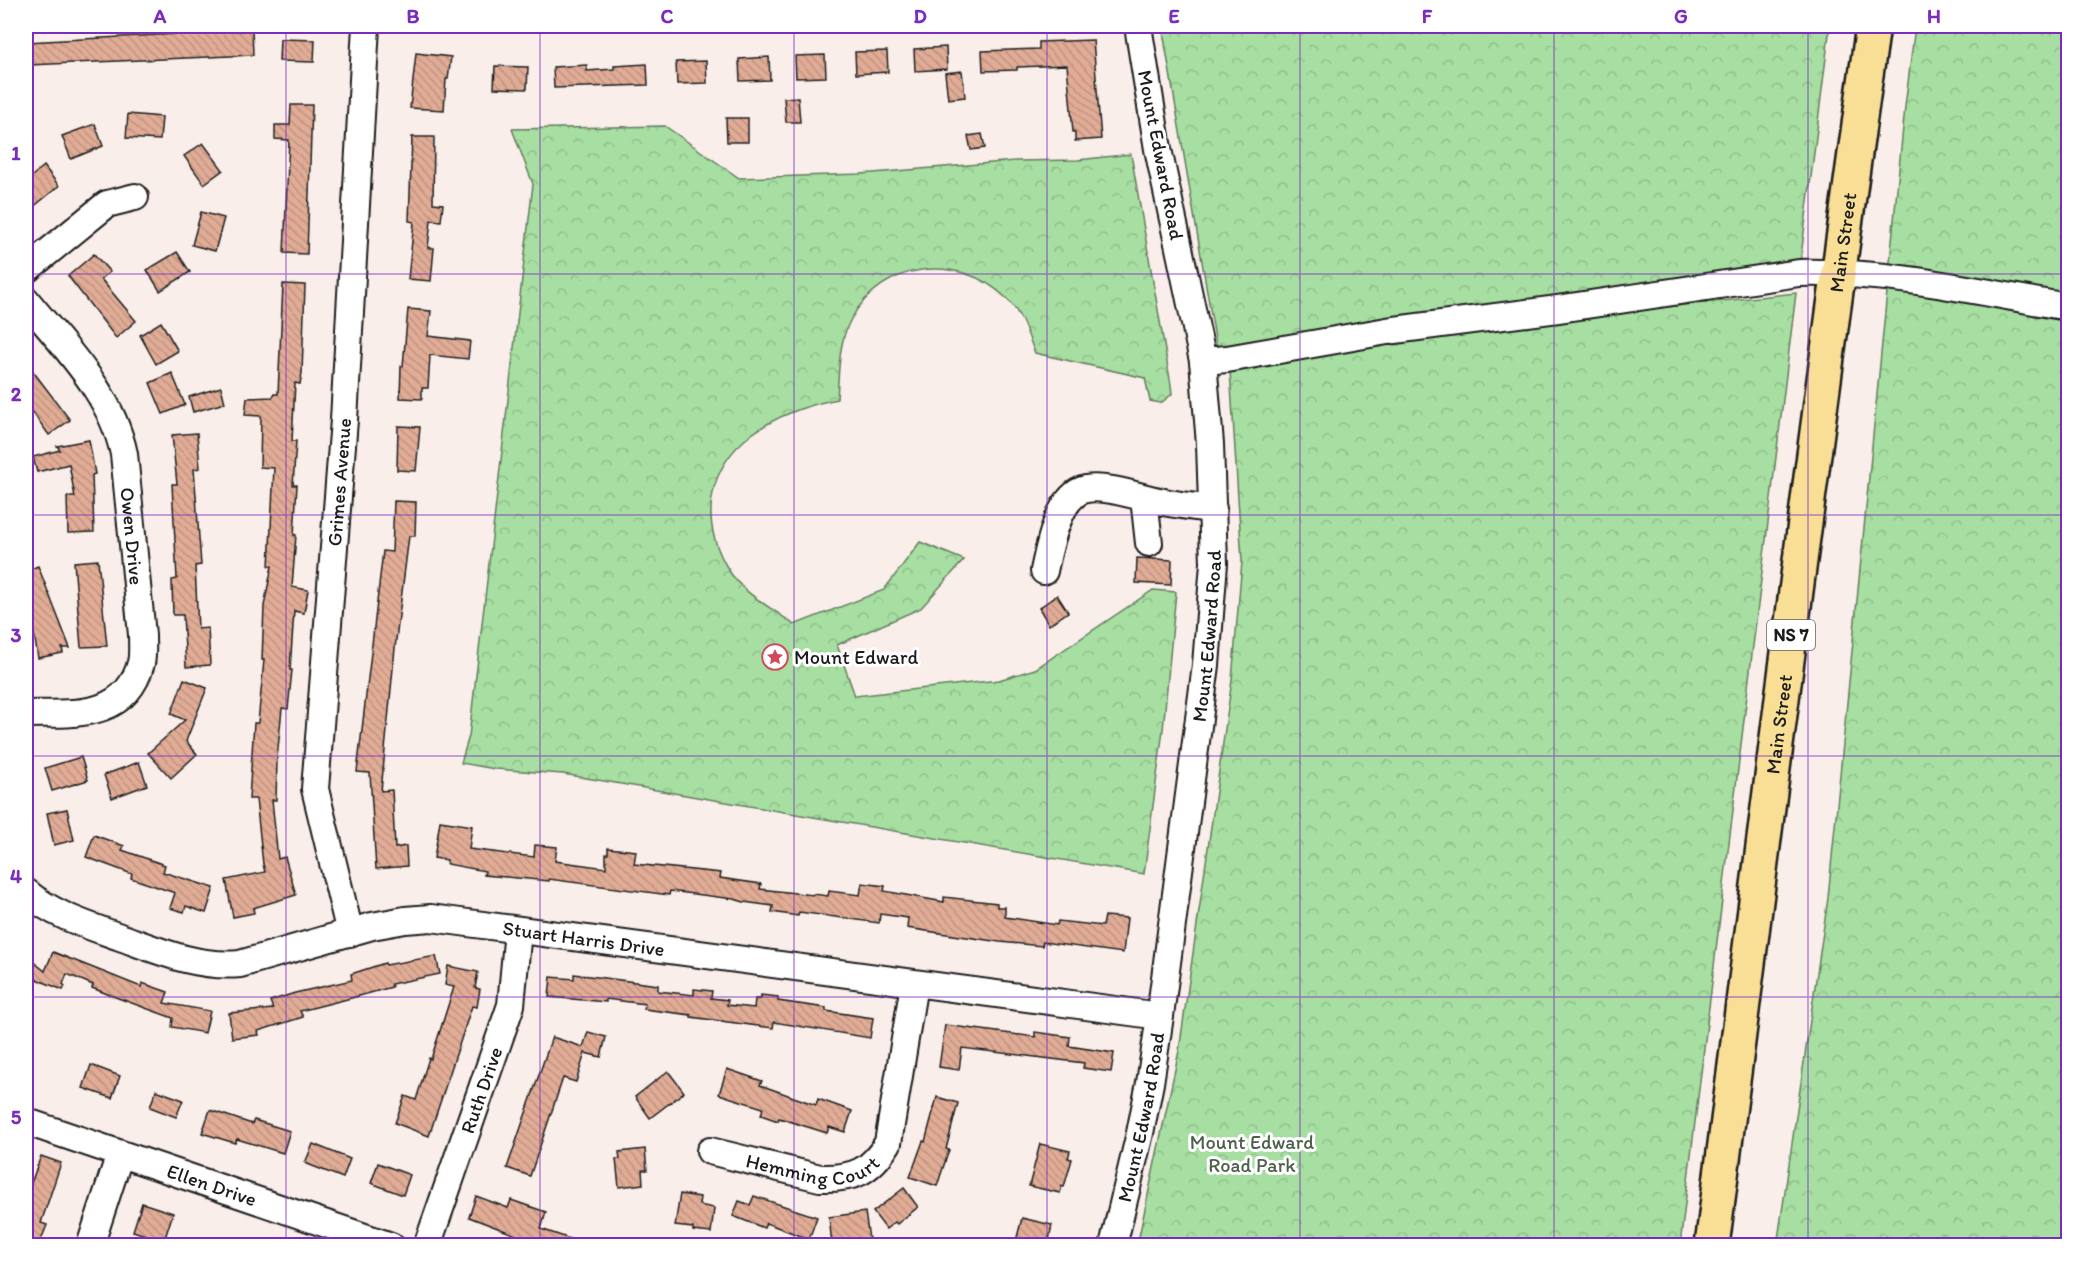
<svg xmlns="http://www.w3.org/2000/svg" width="2094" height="1271" viewBox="0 0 2094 1271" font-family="Itim,sans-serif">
	<defs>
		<pattern id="forest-crowns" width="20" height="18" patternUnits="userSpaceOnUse" patternTransform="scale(1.5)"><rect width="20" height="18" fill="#a7dea1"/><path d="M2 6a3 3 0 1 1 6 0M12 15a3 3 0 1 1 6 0" fill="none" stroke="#8fbe8a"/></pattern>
		<pattern id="building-back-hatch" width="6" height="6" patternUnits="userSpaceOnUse" patternTransform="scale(1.5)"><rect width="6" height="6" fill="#e1ac96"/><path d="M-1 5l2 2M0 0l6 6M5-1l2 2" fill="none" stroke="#c09381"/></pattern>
	</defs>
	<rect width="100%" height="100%" fill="#f9eeea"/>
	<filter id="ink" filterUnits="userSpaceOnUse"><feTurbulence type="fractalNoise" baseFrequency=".0167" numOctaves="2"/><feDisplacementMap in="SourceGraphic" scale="12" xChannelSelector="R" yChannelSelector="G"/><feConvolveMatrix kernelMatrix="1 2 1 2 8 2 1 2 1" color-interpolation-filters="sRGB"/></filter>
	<g filter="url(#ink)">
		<g fill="url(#forest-crowns)" stroke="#627d5e" stroke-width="1.5">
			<polygon points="1162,26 1830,26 1800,264 1387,319 1217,350"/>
			<polygon points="1915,26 2068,26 2068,1245 1777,1246 1828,898 1905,107"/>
			<path d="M665,126l74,52 122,-4 154,-13 63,-1 53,-6 40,231 1,9 -11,9 -11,-2 -5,-23 -110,-25c-8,-20 -14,-41 -30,-56 -46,-44 -122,-36 -154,22 -13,24 -12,53 -14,80 -29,6 -61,17 -85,35 -45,34 -53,87 -24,135 15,26 44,38 66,56l90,-35 36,-48 44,18 -43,48 -84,37 18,51 144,-16 36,-11 118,-79 23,2 -13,138 -19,144 -581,-100 -68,-5 -34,-6 8,-27 64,-552 -21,-55z"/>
			<polygon points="1796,293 1680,1245 1137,1246 1179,1051 1232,680 1242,561 1230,370 1392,342 1555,319"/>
		</g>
		<g fill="url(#building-back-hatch)" stroke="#1c1c1c" stroke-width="1.5">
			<polygon points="252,30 253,55 29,65 27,42"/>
			<polygon points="280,39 315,40 314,62 279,61"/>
			<polygon points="1093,40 1101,139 1075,141 1075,132 1073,132 1067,65 1017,67 1017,70 983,71 982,51 1039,49 1039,42"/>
			<polygon points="946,47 947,69 915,71 914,49"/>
			<polygon points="887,51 888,72 856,74 855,52"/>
			<polygon points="416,53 451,57 448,79 446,79 444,110 410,108"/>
			<polygon points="825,55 826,77 796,78 795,56"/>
			<polygon points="769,57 770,80 740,81 739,59"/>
			<polygon points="706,61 707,83 677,84 676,62"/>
			<polygon points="647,64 648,85 554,88 553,67 587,65 587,71 614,69 614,66"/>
			<polygon points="495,66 528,67 527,89 494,88"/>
			<polygon points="962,71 965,97 948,99 945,73"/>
			<polygon points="798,97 800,122 786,122 784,98"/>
			<polygon points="291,105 312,105 307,254 284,253 289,140 275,139 275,125 290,125"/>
			<polygon points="128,114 162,117 160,140 126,138"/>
			<polygon points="726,118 748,118 748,142 727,142"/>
			<polygon points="95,124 103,146 71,159 62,136"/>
			<polygon points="982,134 985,148 971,150 968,136"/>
			<polygon points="412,137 434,137 433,203 443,204 441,221 431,220 428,248 434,248 431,281 408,279 414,222 409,221"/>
			<polygon points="203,143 223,170 204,184 184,156"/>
			<polygon points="44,166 59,186 32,208 26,200 26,181"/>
			<polygon points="201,212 224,218 215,251 192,245"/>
			<polygon points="177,252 190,272 160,291 147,270"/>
			<polygon points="94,254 110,272 101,279 136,321 116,338 68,276"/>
			<polygon points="283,284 305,285 302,373 300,384 295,383 292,441 296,441 293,485 297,485 294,535 296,535 292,587 308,590 304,613 294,611 290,670 292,670 288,709 282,708 277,759 276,800 272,800 278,859 285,857 296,895 253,908 254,913 233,917 226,880 265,872 263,864 256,799 249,799 254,723 258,723 264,660 262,660 264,606 272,566 269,566 274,468 260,467 261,416 245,415 247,398 273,397 274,394 278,394"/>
			<polygon points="408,309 431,311 428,336 470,341 468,359 430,355 428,388 422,388 422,399 400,398 401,366 403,366"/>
			<polygon points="161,322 178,351 156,364 140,335"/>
			<polygon points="26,362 70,420 49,435 26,403"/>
			<polygon points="172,373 185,405 163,414 150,383"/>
			<polygon points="221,387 225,403 193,412 189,397"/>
			<polygon points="398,426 420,427 416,471 397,470"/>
			<polygon points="197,433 200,468 194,469 201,565 195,566 198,629 208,628 210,665 186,667 183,615 173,615 172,580 177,579 172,484 177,484 172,435"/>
			<polygon points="89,440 95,474 92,475 94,532 68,533 67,497 75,497 69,464 37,472 33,457 60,450 57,446"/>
			<polygon points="394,501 416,502 415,536 409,536 395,648 381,791 392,790 395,848 406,846 407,866 376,869 370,773 357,772 383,551 392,552"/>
			<polygon points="1137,558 1172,560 1171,585 1136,583"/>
			<polygon points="98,560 107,646 81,647 74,562"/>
			<polygon points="38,566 70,648 62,648 63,653 38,658 32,621 36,620 26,592 26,571"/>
			<polygon points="1057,595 1068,612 1049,625 1039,608"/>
			<polygon points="184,679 207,688 186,741 197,754 171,778 148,753 185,720 171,714"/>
			<polygon points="81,757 88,780 52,791 45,768"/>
			<polygon points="139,762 147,785 112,798 104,775"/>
			<polygon points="67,809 74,840 54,845 47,813"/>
			<polygon points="440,821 472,826 469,849 534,857 535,845 557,847 555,861 606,868 606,854 608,854 608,848 636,851 634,864 721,873 720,878 761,884 760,889 813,895 813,894 828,896 829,891 860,895 862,883 885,886 884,891 944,902 944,897 997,903 997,907 1005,907 1005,917 1057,925 1058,921 1103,926 1105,916 1127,918 1123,953 1043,942 1042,946 1000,942 907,928 908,918 880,914 879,923 799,912 798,916 772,912 773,906 744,902 734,899 670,891 669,895 549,879 549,881 484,875 485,871 447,864 447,860 434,858"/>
			<polygon points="94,835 124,846 122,850 165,865 163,872 214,888 206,913 186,906 184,912 170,908 175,893 131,878 132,874 86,857"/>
			<polygon points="53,952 141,987 142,983 168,992 164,1003 210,1011 205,1033 172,1027 173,1018 118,998 92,988 93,985 67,974 63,984 65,986 63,990 26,975 26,956 45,971"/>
			<polygon points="436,956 440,974 391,984 392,987 359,996 300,1011 303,1017 258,1031 259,1035 232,1038 229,1013 273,1009 270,1001 295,993 352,980 351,974 385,963 386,965"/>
			<polygon points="448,966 478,972 475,988 480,989 477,1007 472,1006 429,1136 395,1123 405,1096 416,1100 429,1058 431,1059 454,987 445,985"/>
			<polygon points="574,974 658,985 658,991 694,995 694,989 712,991 711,998 728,1000 727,1005 754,1008 755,999 761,999 761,995 778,997 778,1001 826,1008 826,1011 873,1018 870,1038 774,1022 773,1028 691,1017 691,1015 644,1009 645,1004 606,999 606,1002 549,997 551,977 574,979"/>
			<polygon points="945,1025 1035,1037 1035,1032 1070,1037 1069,1046 1114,1053 1111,1072 1083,1068 1084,1063 962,1048 959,1070 939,1067"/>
			<polygon points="588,1032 606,1037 601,1057 585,1053 576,1082 563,1078 530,1176 507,1168 552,1037 583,1047"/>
			<polygon points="91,1065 120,1076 112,1098 83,1088"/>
			<polygon points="727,1069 762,1081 760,1085 816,1105 818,1099 852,1111 845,1132 829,1127 827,1133 779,1118 778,1121 761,1115 763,1108 719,1094"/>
			<polygon points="668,1071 684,1092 650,1118 635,1097"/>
			<polygon points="156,1090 183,1100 176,1117 150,1107"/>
			<polygon points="937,1097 958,1103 946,1149 949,1150 937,1186 910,1177 923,1141 925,1142"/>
			<polygon points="210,1110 252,1124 254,1120 290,1131 283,1153 237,1139 235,1143 202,1133"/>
			<polygon points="313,1144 350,1159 343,1178 305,1163"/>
			<polygon points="1040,1144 1070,1151 1068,1158 1072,1159 1064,1187 1062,1186 1060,1193 1029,1186"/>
			<polygon points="645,1149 647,1170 642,1170 643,1184 619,1187 616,1159 620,1159 619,1152"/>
			<polygon points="41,1156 61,1163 41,1223 47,1225 39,1245 26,1245 26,1197"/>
			<polygon points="378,1163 410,1175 403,1195 371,1183"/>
			<polygon points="904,1188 918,1207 897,1224 895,1222 886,1229 873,1212"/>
			<polygon points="680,1194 700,1197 699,1205 714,1208 711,1233 693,1231 693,1228 675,1226"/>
			<polygon points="476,1196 508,1208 511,1200 546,1212 541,1229 582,1243 582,1245 527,1245 529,1240 469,1217"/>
			<polygon points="754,1196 817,1217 809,1239 766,1223 764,1228 733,1216 739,1201 750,1205"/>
			<polygon points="142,1203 173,1213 164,1241 133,1231"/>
			<polygon points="865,1212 869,1239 832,1244 829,1217"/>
			<polygon points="1022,1218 1052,1225 1048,1245 1015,1245"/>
		</g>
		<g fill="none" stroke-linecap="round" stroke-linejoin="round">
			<g stroke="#1c1c1c" stroke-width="30">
				<g id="minor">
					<polyline points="26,270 107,204 135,197"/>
					<path id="s1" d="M26,300c38,47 85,92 98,154l18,181c0,9 1,20 -1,28 -15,57 -69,50 -115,51"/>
					<path d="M1203,361l24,-2 160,-28 171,-22 241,-36c91,-2 180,19 269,34"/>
					<polyline points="1144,498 1149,543"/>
					<path d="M1044,571c5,-23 14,-76 42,-82 19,-4 53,8 73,12 18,4 36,6 54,8"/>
					<path id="s2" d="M26,892c27,23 61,33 94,45 39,14 78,31 120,27l132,-38 33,-6 26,-2 729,98"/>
					<path id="s3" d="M350,933l-35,-144 29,-369 22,-394"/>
					<path id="s4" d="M33,1124l358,122"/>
					<path id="s5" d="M710,1151l110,27c34,1 50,-6 68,-35l26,-159"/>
					<polyline points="90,1246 120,1154"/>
					<path id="s6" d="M427,1246l84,-241 7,-75"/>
					<path id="s7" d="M1113,1246l27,-113 10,-50 10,-67 46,-351 8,-102 -4,-119 -7,-83 -45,-212 -20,-123"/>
				</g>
			</g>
			<g stroke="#1c1c1c" stroke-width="38">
				<g id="major">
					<path id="s8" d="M1712,1246c52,-407 103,-815 161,-1220"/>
				</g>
			</g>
			<use href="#minor" stroke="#fff" stroke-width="26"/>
			<use href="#major" stroke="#f9df96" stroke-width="33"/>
		</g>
	</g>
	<path fill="none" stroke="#7b2cbf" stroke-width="1.5" stroke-opacity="0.55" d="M286,26v1220M540,26v1220M794,26v1220M1047,26v1220M1300,26v1220M1554,26v1220M1808,26v1220M26,274h2042M26,515h2042M26,756h2042M26,997h2042"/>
	<defs>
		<g id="sight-ring" transform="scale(1.35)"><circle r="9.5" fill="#fff" stroke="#d1495b" stroke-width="1.5"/><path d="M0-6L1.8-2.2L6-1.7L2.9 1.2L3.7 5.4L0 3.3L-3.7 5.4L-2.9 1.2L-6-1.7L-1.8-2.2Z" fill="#d1495b"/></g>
	</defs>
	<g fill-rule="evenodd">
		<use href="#sight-ring" x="775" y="657"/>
	</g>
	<g text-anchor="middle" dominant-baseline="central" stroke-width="6" stroke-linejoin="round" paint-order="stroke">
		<rect fill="#fff" stroke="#606060" stroke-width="1.5" x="1767" y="620" width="48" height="30" rx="4.5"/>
		<g font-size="18" font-weight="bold" fill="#1c1c1c">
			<text x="1791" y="635">NS 7</text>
		</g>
		<g font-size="20" fill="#1c1c1c" stroke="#fff">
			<text transform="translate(1161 155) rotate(79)">Mount Edward Road</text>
			<text stroke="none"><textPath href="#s8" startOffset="1012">Main Street</textPath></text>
			<text stroke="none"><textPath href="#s3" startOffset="456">Grimes Avenue</textPath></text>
			<text stroke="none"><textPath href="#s1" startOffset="267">Owen Drive</textPath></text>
			<text stroke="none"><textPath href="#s7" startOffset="618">Mount Edward Road</textPath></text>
			<text stroke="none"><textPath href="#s8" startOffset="526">Main Street</textPath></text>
			<text stroke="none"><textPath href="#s2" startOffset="580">Stuart Harris Drive</textPath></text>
			<text stroke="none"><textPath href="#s6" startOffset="165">Ruth Drive</textPath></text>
			<text stroke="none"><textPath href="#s7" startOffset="132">Mount Edward Road</textPath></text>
			<text stroke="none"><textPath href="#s5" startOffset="106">Hemming Court</textPath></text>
			<text stroke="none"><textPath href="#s4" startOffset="189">Ellen Drive</textPath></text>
		</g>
		<g font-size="20" fill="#1c1c1c" stroke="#fff" text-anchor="start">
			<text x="794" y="657">Mount Edward</text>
		</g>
		<g font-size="20" fill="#4d604b" stroke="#fff">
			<text x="1252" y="1142">Mount Edward<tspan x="1252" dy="23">Road Park</tspan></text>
		</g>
	</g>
	<rect width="2094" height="1271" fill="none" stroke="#fff" stroke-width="66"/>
	<rect x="33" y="33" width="2028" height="1205" fill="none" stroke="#7b2cbf" stroke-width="2"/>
	<g font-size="20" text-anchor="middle" font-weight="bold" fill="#7b2cbf">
		<text x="160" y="23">A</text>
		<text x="413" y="23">B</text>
		<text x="667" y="23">C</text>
		<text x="920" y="23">D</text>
		<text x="1174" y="23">E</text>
		<text x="1427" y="23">F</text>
		<text x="1681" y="23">G</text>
		<text x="1934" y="23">H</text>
		<text x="16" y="160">1</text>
		<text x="16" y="401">2</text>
		<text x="16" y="642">3</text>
		<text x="16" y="883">4</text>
		<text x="16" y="1124">5</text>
	</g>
</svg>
